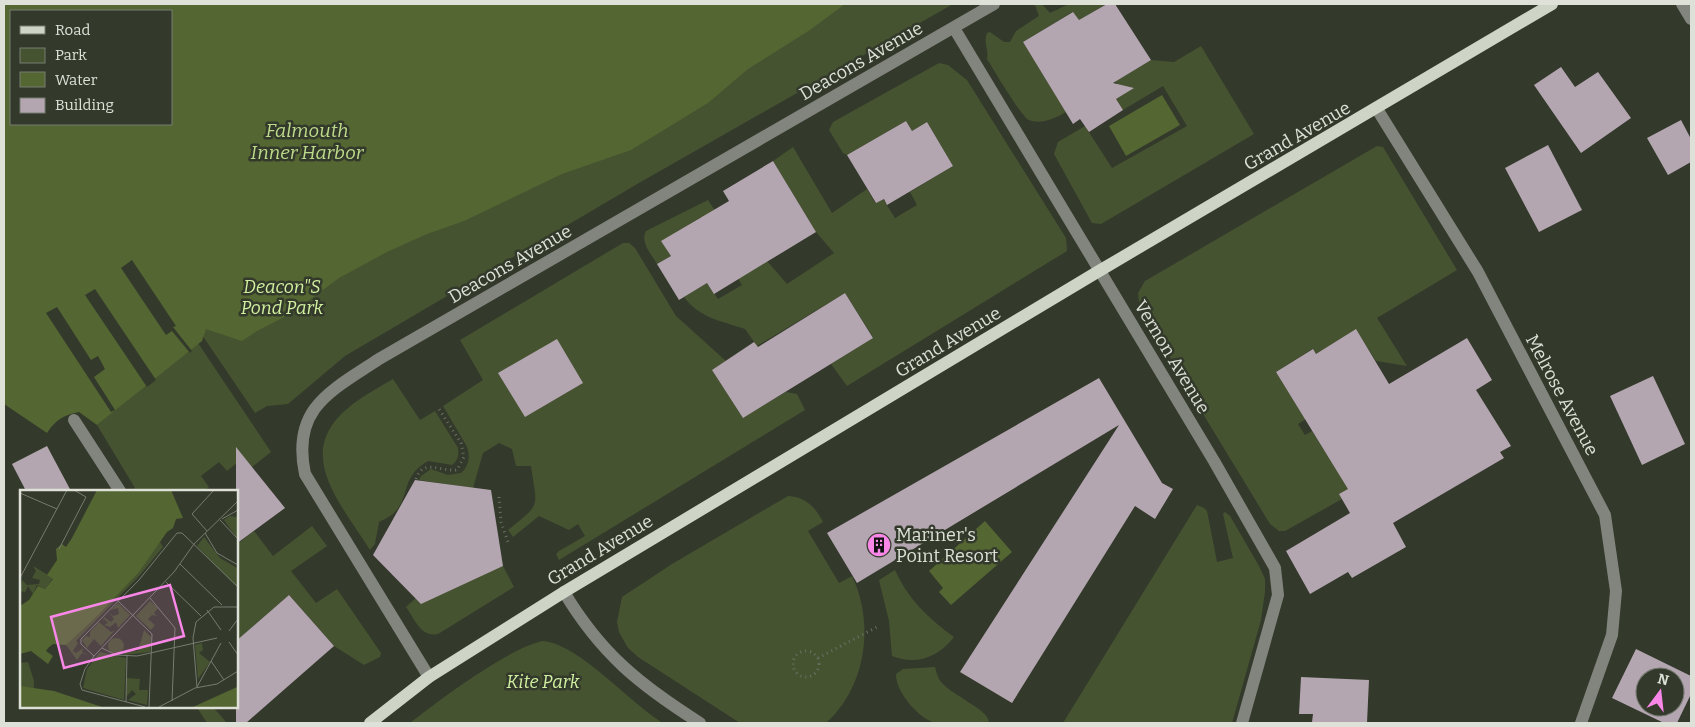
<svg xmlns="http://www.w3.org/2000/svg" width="1695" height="727" viewBox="0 0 1695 727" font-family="Bitter,serif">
	<rect width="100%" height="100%" fill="#33392b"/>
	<g fill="#465330">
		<polygon points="633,4 953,4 639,183 345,356 288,404 267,406 255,413 158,270"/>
		<path d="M1036,4h6l8,9 19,-9h38l-28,16 -7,-8 -49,30 43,70c-10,6 -25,13 -37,8 -9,-5 -35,-50 -42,-61 2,-10 -4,-16 0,-26l3,-1 14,10h6l6,-11 23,-15 -4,-11z"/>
		<polygon points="1201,46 1254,134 1101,224 1092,223 1054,154 1058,142 1085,126 1112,168 1187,126 1163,86 1123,110 1116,99 1124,94 1115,81 1151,60 1174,62"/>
		<path d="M939,63l9,2 19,15 99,158 1,13 -220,135 -16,-22 42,-27 -28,-44 -88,53 -12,-17c-23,-8 -46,-11 -61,-32l23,-14 11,16 24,-14 -41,-68 -39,24 9,15 -14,8c-6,-10 -17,-22 -11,-33l62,-31 40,61 12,-8 27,31 47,-31 -18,-21 -43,-71 20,-14 39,66 35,-24 8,14 8,-4 12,19 22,-13 -7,-13 43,-26 -26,-44 -15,9 -6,-10 -59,34 -4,-2 -14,-23 4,-8z"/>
		<polygon points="1377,146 1383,147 1457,270 1377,318 1407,366 1376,361 1356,330 1316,354 1312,349 1276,372 1306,419 1298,424 1305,435 1312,431 1327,455 1335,450 1357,484 1342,499 1285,531 1279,531 1270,524 1183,381 1139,301 1138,293 1145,281"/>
		<path d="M623,243h6l6,5 41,68 50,45 -14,9 31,47 43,-25 11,2 8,16 -246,150 -3,-6 3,-3 26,-15 -7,-12 -9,6 -30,-14 -26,21 -5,-7c34,-27 29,-22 23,-64h-15l-4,-17 -13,-6 -16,10 -10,35 -54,-8 2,-4 10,-7 17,6 13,-2c8,-7 10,-18 5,-28l-23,-39 40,-26 -23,-40z"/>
		<polygon points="198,343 271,452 252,467 237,463 227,471 219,462 201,476 209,487 204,491 133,491 135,488 97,425"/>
		<path d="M393,379l27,41 15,-9 23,37c1,8 0,12 -6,17l-24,-4c-28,16 -17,36 -35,53 -4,3 -10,6 -14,8l-4,22 -5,6c-32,-51 -81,-101 -13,-149 11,-8 24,-15 36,-22z"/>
		<path d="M788,496c18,1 27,11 35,26l-15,9 31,52 13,-7c23,48 14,111 -26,147h-86l-102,-66 -10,-9 -9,-16 -2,-10 5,-25 50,-33z"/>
		<polygon points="1197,505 1204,508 1207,511 1217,562 1233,558 1223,514 1225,512 1230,516 1259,566 1265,579 1265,592 1261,620 1232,723 1063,723"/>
		<polygon points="312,526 327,546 291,571 316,603 337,589 381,653 380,657 364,665 334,646 289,595 236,641 236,545 254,531 273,556"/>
		<path d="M503,566l11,21 -76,47c-17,4 -24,-16 -32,-27l10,-9z"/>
		<path d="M895,570c13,29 34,49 59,67 -16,20 -37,29 -62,19l-3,-35 -10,-41z"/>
		<path d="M543,641c36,3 87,62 120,82h-253c28,-22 100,-76 133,-82z"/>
		<path d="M935,667c1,4 2,8 4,12 8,15 51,30 50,44 -17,0 -36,3 -52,0 -17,-2 -42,-32 -41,-49l7,-5z"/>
		<polygon points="196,706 212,706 227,723 207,723"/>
	</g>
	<g fill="#546632" fill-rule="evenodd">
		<path d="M4,4h841l-35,26 -62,39 -40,34 -77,47 -69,24 -98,47 -37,13 -40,18 -48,26 -47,35 -35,18 -15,10 -36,-12 -4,12 -105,84 -18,-13c-15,3 -24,8 -32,21l-43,-29zM11,11h160v113h-160z"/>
		<polygon points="1162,95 1180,125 1126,156 1109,126"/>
		<polygon points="985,521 1012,552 951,605 939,592 943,588 929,571"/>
	</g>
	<g fill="#33392b">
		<polygon points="132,260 176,326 173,327 192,351 190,353 172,331 166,335 121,268"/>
		<polygon points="95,289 156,380 147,387 85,295"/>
		<polygon points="57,307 91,360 98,356 105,369 94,377 115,410 111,412 46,313"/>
	</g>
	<g fill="#b4a6b1" fill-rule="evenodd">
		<polygon points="1107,4 1115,4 1151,60 1113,83 1134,88 1116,99 1123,110 1089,132 1080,119 1073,124 1023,42 1073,12 1079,20"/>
		<polygon points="1561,67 1575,87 1598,72 1631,118 1581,153 1534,85"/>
		<polygon points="1681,120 1691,139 1691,162 1668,175 1647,138"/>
		<polygon points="906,121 912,131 927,122 953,166 887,205 884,199 876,203 847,155"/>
		<polygon points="1548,145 1582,210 1539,232 1505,168"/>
		<polygon points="773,161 816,232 714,294 707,283 679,300 657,264 671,256 661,241 729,201 723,191"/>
		<polygon points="845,293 873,338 743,418 712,370 754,342 758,347"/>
		<polygon points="1356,329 1389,384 1467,338 1492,380 1476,390 1511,446 1500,452 1504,458 1393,523 1406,547 1352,578 1348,572 1310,594 1286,551 1350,513 1339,494 1348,489 1276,372 1313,349 1316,354"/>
		<polygon points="557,339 583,383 525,417 498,373"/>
		<polygon points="1653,376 1685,444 1642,465 1610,396"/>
		<polygon points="1099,378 1162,483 1173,489 1155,519 1135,506 1012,703 960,672 1119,425 857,583 827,533"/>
		<polygon points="47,446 71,491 26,491 12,464"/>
		<polygon points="236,447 285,508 236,544"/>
		<polygon points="415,480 491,490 503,566 421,604 373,555"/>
		<polygon points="289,595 334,646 246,723 236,723 236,641"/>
		<path d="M1636,649l55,27v18l-14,29h-13l-52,-25zM1645,677h30v30h-30z"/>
		<polygon points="1301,677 1369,680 1367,723 1312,722 1313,714 1299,714"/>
	</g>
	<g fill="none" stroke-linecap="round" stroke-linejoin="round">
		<g stroke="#6b7064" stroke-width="3" stroke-dasharray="1 4" stroke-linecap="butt">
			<path d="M416,479c7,-21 25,-7 41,-9l7,-13 -3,-14 -22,-34"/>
			<polyline points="499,497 501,522 508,542"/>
			<circle cx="806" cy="664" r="13"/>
			<polyline points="818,658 877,627"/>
		</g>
		<g stroke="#82857e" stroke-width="12">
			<polyline points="1682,4 1691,19"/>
			<polyline points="954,28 1214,461 1275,568 1278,595 1242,723"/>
			<polyline points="1377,109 1478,272 1605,515 1616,591 1612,635 1581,723"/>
			<polyline points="74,420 120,491"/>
			<path d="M564,592c37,62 76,93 136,131"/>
			<path d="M429,677l-124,-203c-14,-66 26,-83 74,-115l615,-355"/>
		</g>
		<polyline stroke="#ced4c6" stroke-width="12" points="370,723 429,677 564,592 1099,271 1552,4"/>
	</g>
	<defs>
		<g id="building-disc" transform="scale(1.25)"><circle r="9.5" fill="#f987e8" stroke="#33392b"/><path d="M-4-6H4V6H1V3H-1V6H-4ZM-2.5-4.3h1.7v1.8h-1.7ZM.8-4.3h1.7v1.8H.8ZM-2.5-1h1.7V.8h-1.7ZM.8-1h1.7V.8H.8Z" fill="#111"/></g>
	</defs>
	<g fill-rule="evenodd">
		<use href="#building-disc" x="879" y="545"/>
	</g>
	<g text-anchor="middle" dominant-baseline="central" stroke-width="5" stroke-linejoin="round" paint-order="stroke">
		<g font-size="18" fill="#dde1d8" stroke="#33392b">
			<text transform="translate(861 61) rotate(-30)">Deacons Avenue</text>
			<text transform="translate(1297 136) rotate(-30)">Grand Avenue</text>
			<text transform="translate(510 264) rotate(-30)">Deacons Avenue</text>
			<text transform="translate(948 342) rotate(-31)">Grand Avenue</text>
			<text transform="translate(1172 357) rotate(59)">Vernon Avenue</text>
			<text transform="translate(1562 395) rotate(62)">Melrose Avenue</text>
			<text transform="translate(600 550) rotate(-31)">Grand Avenue</text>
		</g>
		<g font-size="18" font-style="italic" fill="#d2f1a0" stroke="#33392b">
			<text x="282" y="287">Deacon"S<tspan x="282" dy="21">Pond Park</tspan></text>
			<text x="543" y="682">Kite Park</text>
		</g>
		<g font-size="18" fill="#dde1d8" stroke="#33392b" text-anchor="start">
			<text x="896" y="535">Mariner's<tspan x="896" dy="21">Point Resort</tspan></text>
		</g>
		<g font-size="19" font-style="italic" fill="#bddb8b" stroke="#33392b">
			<text x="307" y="130">Falmouth<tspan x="307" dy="22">Inner Harbor</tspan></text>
		</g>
	</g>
	<g transform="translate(20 490)">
		<rect width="218" height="218" fill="#33392b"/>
		<path d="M210,26l7,1v21l-13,-18zM184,47l16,21 17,10v19l-40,-41zM140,52l3,5 -24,29 -63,65 2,2 -5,8 3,2 7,-5 -1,4 8,4 -8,-3 -5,7 -11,-15 5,-8 -4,-4zM13,76l20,12 -8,11 -8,-4 -4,9 -5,-8 -3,6 -5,-1 2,-11 5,5 12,-1 1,-4 -8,-2 4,-7zM130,111l8,7 -4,5 3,3 -5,-1 -4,4 7,6 -4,5 -15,-14zM98,113l12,12 -12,13 -2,-6 -6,5 -6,-2 4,-2 -4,-4 -2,4 2,-6 7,5 3,-3 -5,-7 4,4 6,-2 -1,-6 -7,2zM79,132l12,10 4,-2 -14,16 -7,-7 -7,9 -5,-8 4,-4 4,1v-5zM124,140l7,7 -1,15 -26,3 2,-4h12zM88 156a8 8 0 1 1 16 0a8 8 0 1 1-16 0ZM182,153l1,7 -4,3 11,9 -12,17 -3,-34zM80,162l26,6 -2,42 -41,-12 4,-19zM8,172l6,19 -1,23 -13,-4v-37zM107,188l13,1 -1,11h9l-1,15 -19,-5 8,-6 -4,-4 -5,6z" fill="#465330"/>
		<path d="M77,0h74l12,28 -7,1 -3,9 -6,4 -28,40 -41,43 -32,30 -13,-1 -5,4 -2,3 7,5 -5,8 -17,-13 -11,3v-48l9,-6 9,-14 7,3 8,-10 -6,-4 10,-15 -1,-11 6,-5 4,3 6,-9zM0,196l34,5 48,16h-82zM217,197v20h-44z" fill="#546632"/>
		<path fill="none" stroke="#546632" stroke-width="2.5" d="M0,144l50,-42 4,-26 -6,-12 -9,-5M0,148l43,-34 31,-34 37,-80"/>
		<path fill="none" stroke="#777c70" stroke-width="1" d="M0,3l37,16M202,29l16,-9M200,30l18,19M187,41l-15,-17 22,-24M185,43l12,20 21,12M39,59l27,-52 -12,-7M160,74l42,41M0,88l47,-88M146,92l35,34M130,108l25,30 -3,73M98,111l34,33 -3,73M187,120l14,20M209,141l9,-12M209,152l9,13M82,158l14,7 21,1 80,-18M74,166l-13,-12v-5l58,-59 38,-47h5l56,54M191,171l13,19M177,197l-4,-49 3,-16 18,-15h24M177,197l24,-44M106,212l1,-46M125,217l-63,-17 -2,-6 5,-15 9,-13 80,-84 20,-28 44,-43M139,217l36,-19 22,-4 21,-13"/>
		<path fill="#f987e8" fill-opacity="0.15" stroke="#f987e8" stroke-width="2.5" d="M150,95l14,51 -120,32 -13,-51z"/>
		<rect width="218" height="218" fill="none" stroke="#dde1d8" stroke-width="2.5"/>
	</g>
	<rect width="1695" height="727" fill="none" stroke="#dde1d8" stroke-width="10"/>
	<rect x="10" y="10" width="162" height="115" fill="#33392b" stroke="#777c70"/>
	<rect x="20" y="26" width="25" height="8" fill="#ced4c6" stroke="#777c70"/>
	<text x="55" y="35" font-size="15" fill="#dde1d8">Road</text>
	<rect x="20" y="48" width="25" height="15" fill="#465330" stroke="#777c70"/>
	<text x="55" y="60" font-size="15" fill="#dde1d8">Park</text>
	<rect x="20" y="72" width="25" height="15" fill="#546632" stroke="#777c70"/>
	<text x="55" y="85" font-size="15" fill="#dde1d8">Water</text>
	<rect x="20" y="98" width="25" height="15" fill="#b4a6b1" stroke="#777c70"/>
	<text x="55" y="110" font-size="15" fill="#dde1d8">Building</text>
	<g transform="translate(1660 692) rotate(15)"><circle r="24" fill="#33392b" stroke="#777c70"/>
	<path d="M0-4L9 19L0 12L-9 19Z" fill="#f987e8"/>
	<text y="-8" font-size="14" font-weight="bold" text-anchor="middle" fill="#dde1d8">N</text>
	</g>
</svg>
